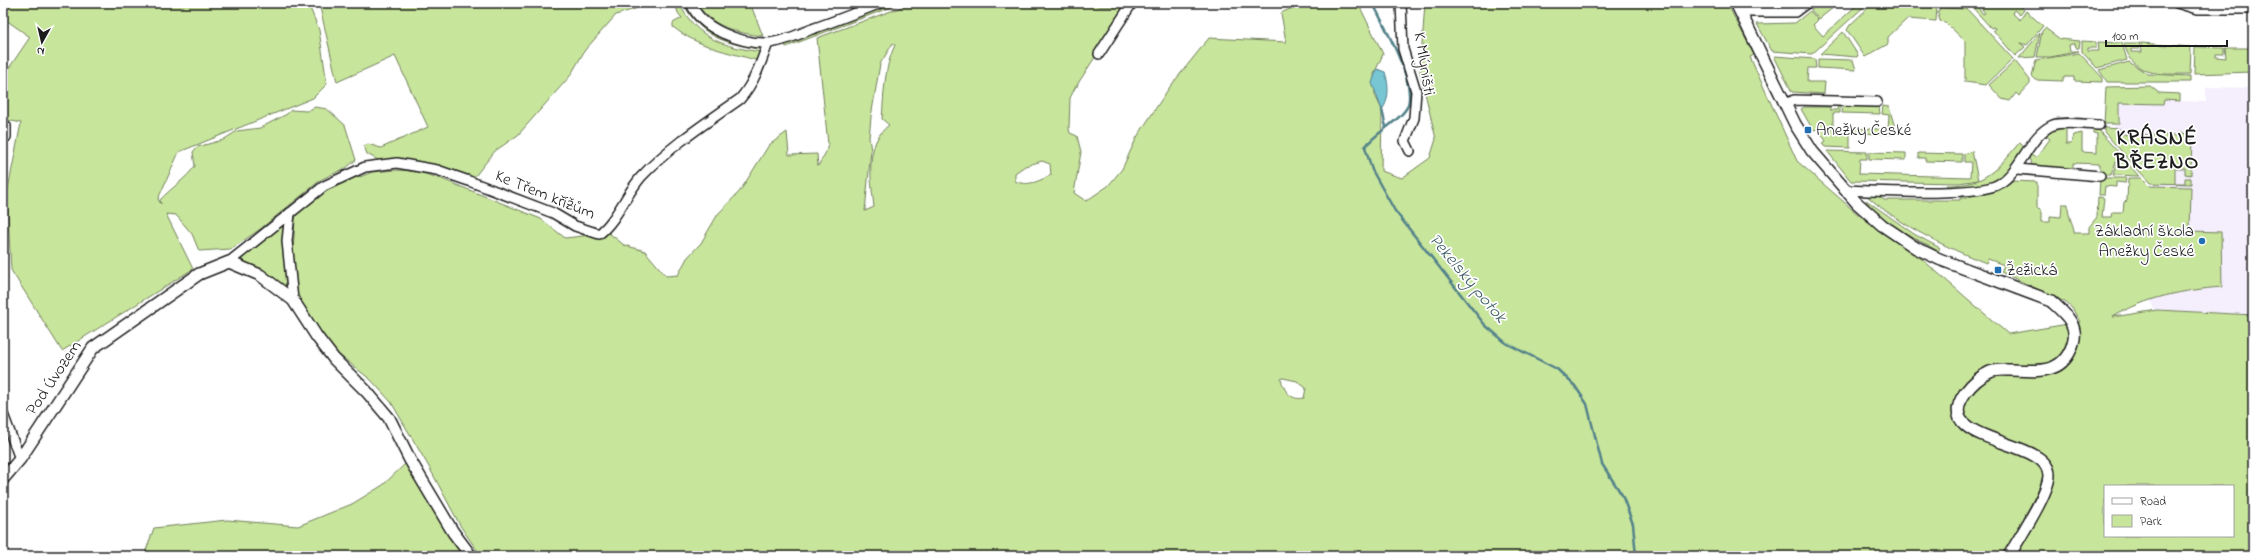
<svg xmlns="http://www.w3.org/2000/svg" width="2256" height="559" viewBox="0 0 2256 559" font-family="'Indie Flower',sans-serif">
	<rect width="100%" height="100%" fill="#fff"/>
	<filter id="ink" filterUnits="userSpaceOnUse"><feTurbulence type="fractalNoise" baseFrequency=".025" numOctaves="2"/><feDisplacementMap in="SourceGraphic" scale="8" xChannelSelector="R" yChannelSelector="G"/><feConvolveMatrix kernelMatrix="1 2 1 2 8 2 1 2 1" color-interpolation-filters="sRGB"/></filter>
	<g filter="url(#ink)">
		<polygon fill="#f5eefd" points="2150,86 2159,93 2180,94 2180,101 2206,102 2206,87 2253,88 2253,315 2154,310 2150,300 2153,183 2114,139 2114,125 2104,124 2106,87"/>
		<g fill="#c8e59c" stroke="#72805c" fill-rule="evenodd">
			<path d="M3,3h305l11,27 8,54 -14,14 -134,54 -21,47 3,5 -1,-4c12,-13 25,-20 35,-34l-2,-14 4,-5 26,-7 14,-9 23,-3 27,-14 4,-4 16,1 8,-4 12,2 18,16 11,35 -10,8 -24,11 -63,51 -28,19 -32,2 -7,-17 -16,-19 -10,-1 27,55 -131,82 -51,-81 -4,-76 14,-71 -18,-4v-42l27,-40 -27,-19z"/>
			<polygon points="319,3 653,3 616,15 585,50 570,76 518,135 495,151 472,180 410,160 378,160 367,154 364,146 368,144 381,148 428,127 395,56 337,82"/>
			<path d="M675,3h4c18,36 45,44 83,49l-3,9c-31,-9 -61,-14 -86,-34v-4l9,-5 -4,-5z"/>
			<path d="M683,3l18,23 11,7 15,7 30,6 5,4c-36,-7 -61,-12 -79,-47z"/>
			<path d="M697,3h53l13,33c-26,-3 -52,-9 -66,-33z"/>
			<polygon points="892,3 902,3 786,47 785,44"/>
			<path d="M913,3h180l7,3h28l-51,79 1,1h-2l-6,12 -1,31 1,4 7,3 4,16 -7,41 12,8 22,-15 14,-17 15,-32 32,-49 40,-50 77,4 -5,-29 22,-10h55l25,51 -9,20 1,21 7,15 -1,61 21,7 28,-20 6,-19 -16,-67 5,-69h302l27,52 -4,2 47,104 63,55 63,44 85,74 72,-12 -8,-14 -7,-6 -64,-30 3,-7 -16,-6 -2,4c-43,-17 -83,-36 -119,-67l10,-2 7,6h76v-2h7v-3l31,-5 14,-9 25,1v26l4,1v13h9v-6l11,1 1,-13h6c-1,13 7,22 6,29h15v-6l8,-10 1,-20 6,1 -2,19h9l1,-5h11l1,-10 3,-1 1,-23h13l8,8 42,1 -1,44 31,1 1,55c-38,3 -76,10 -109,30l44,-7 96,5v241h-1772l-20,-29 -32,-60 -38,-65 -20,-22 -43,-34 -31,-49 -4,-45 2,-33 3,-7 26,-24 35,-15 1,4 12,-5 23,-2 20,1 27,8 99,40 24,19 44,-5 15,12 21,6 21,25 12,-1 9,-17 14,-15 17,-29 22,-23 29,-46 18,-13 2,23 28,-1 1,12 8,-14 2,-8 -11,-106zM893,43l2,2c-11,23 -11,48 -13,74l7,6c-25,19 -18,55 -15,82l-9,4 6,-61 -2,-12 2,-21 9,-53zM1042,161l8,3 1,11c-12,6 -23,12 -36,6v-8l10,-7zM1283,378l14,3 9,7 -2,10c-13,3 -20,-7 -23,-19zM2105,486h128v50h-128z"/>
			<polygon points="1820,3 1839,3 1819,19 1811,10"/>
			<polygon points="1859,3 1868,3 1812,54 1772,51 1757,24 1795,23 1810,11 1818,20 1813,25 1823,36"/>
			<polygon points="1977,3 2017,3 2024,10 2020,15 2014,10 2012,13 2020,20 2026,11 2043,26 2027,45 2020,43 2025,47 2015,56 1993,30 1995,29 1994,27 1991,28 1973,8 1975,4 1983,14 1985,13"/>
			<polygon points="1869,7 1937,8 1936,21 1907,19 1888,37 1888,44 1865,57 1847,30 1850,25"/>
			<polygon points="1940,8 1967,9 2013,59 1986,85 1965,82 1965,41 1945,22 1940,21 1938,14"/>
			<polygon points="2045,28 2060,39 2080,41 2079,48 2076,48 2075,43 2069,45 2070,51 2079,51 2051,57 2037,57 2042,31"/>
			<polygon points="1843,32 1858,55 1857,57 1820,54"/>
			<polygon points="2040,33 2035,57 2019,58"/>
			<polygon points="2082,41 2096,42 2096,48 2088,48 2088,51 2099,51 2098,42 2122,43 2127,60 2097,68 2082,52"/>
			<path d="M2124,43h16l-1,6h-8v3h11l-1,-9 50,4 -1,27c-30,0 -57,4 -66,-31z"/>
			<polygon points="2195,47 2224,48 2224,54 2216,54 2216,57 2226,58 2225,48 2253,48 2253,72 2194,74"/>
			<polygon points="2079,53 2102,77 2102,82 2074,81 2074,77 2063,77 2063,81 2036,80 2032,76 2036,60"/>
			<polygon points="1774,56 1815,59 1816,68 1808,68 1807,82 1825,82 1824,94 1792,92"/>
			<polygon points="1818,59 1853,60 1856,70 1818,68"/>
			<polygon points="2015,61 2030,80 2030,84 2019,96 2016,93 2010,101 2002,99 1989,85"/>
			<polygon points="2129,62 2148,74 2190,76 2190,82 2107,82 2099,70"/>
			<polygon points="2150,86 2159,93 2180,94 2180,101 2164,100 2163,104 2119,103 2119,124 2104,124 2106,87"/>
			<polygon points="1838,106 1840,107 1840,113 1833,113 1833,128 1888,129 1889,115 1882,114 1883,106 1889,107 1896,131 1893,134 1850,133 1850,148 1825,147 1822,144 1826,141 1818,129 1813,130 1801,109 1804,107 1830,107 1830,110 1837,110"/>
			<polygon points="1843,106 1879,107 1880,114 1842,113"/>
			<polygon points="2066,127 2066,144 2071,144 2074,135 2082,133 2082,152 2097,153 2097,134 2093,133 2093,127 2098,127 2101,133 2119,153 2111,175 2100,175 2100,164 2073,163 2073,169 2038,168 2032,165 2029,158 2031,155 2036,158 2050,139 2046,136 2052,131"/>
			<polygon points="2104,128 2120,129 2120,134 2177,136 2177,133 2192,134 2191,175 2185,174 2185,168 2175,168 2175,183 2185,183 2185,178 2191,178 2191,184 2150,183 2104,132"/>
			<path d="M2020,142l6,6h-3l-6,8 2,2c-22,28 -38,30 -72,29v-2c38,1 50,-16 73,-43z"/>
			<polygon points="1827,151 1867,152 1867,159 1860,159 1859,174 1970,177 1971,162 1964,162 1964,154 1972,151 1978,180 1959,183 1851,181"/>
			<polygon points="1869,152 1906,153 1906,160 1869,159"/>
			<polygon points="1918,153 1962,154 1962,162 1925,161 1925,158 1918,158"/>
			<polygon points="2120,155 2139,176 2113,175"/>
			<polygon points="2100,178 2126,178 2125,183 2116,182 2116,187 2105,186 2104,195 2099,195"/>
			<path d="M1866,200l48,34 26,14 -2,3c-18,-10 -64,-33 -72,-51z"/>
			<polygon points="285,220 289,294 244,265 237,259"/>
			<polygon points="406,463 449,535 464,556 144,556 154,528 227,520 298,526 352,504 383,485"/>
		</g>
		<path fill="#78c6d4" stroke="#53828a" d="M1377,69l8,3c4,12 5,27 -3,38l-10,-27z"/>
		<g fill="none" stroke-linecap="round" stroke-linejoin="round">
			<g stroke="#53828a" stroke-width="2.5">
				<path d="M1373,3c10,22 47,84 33,106 -10,15 -30,23 -41,38l7,23 23,41 90,114 21,18 51,26 18,17 12,18 15,60 20,31 11,29 3,32"/>
				<polyline points="1382,110 1386,127"/>
			</g>
			<g stroke="#1c1c1c" stroke-width="12">
				<g id="minor">
					<path d="M691,3c9,26 51,41 77,40 15,-1 31,-9 44,-14 23,-8 46,-17 69,-26"/>
					<polyline points="1401,3 1403,49 1416,91 1414,118 1405,141 1410,151"/>
					<polyline points="2177,3 2197,9 2253,9"/>
					<polyline points="1740,12 1795,12 1807,3"/>
					<polyline points="1099,54 1132,3"/>
					<polyline points="1786,104 1794,100 1877,102"/>
					<polyline points="3,126 6,126 6,137"/>
					<polyline points="2017,169 2100,176"/>
					<path d="M1844,190c30,1 134,7 155,-6 23,-14 30,-49 54,-59 9,-4 35,0 46,0"/>
					<polyline points="290,213 287,241 293,300"/>
					<path d="M229,262l95,-76 41,-19 32,-4 40,7 32,11 84,32 22,13 24,8c18,-14 27,-40 42,-57 29,-31 65,-54 99,-78 14,-16 21,-36 28,-56"/>
					<polyline points="3,414 20,459"/>
				</g>
			</g>
			<g stroke="#1c1c1c" stroke-width="14">
				<g id="tertiary">
					<path d="M1736,3l59,121 17,27 45,52 25,22 34,23 23,11 112,42c13,12 28,23 22,42 -9,32 -35,28 -62,27 -6,0 -15,-1 -21,2 -9,4 -19,13 -25,21 -36,52 84,44 84,82 0,18 -30,63 -40,81"/>
					<polyline points="3,479 20,459 93,348 199,274 229,262 260,275 293,300 317,337 334,359 367,392 389,418 410,460 453,532 471,556"/>
				</g>
			</g>
			<use href="#minor" stroke="#fff" stroke-width="9"/>
			<use href="#tertiary" stroke="#fff" stroke-width="11"/>
		</g>
	</g>
	<g fill="#1f6fb2" stroke="#fff" stroke-width="1.5">
		<rect x="1804" y="126" width="8" height="8" rx="2"/>
		<circle cx="2202" cy="241" r="4"/>
		<rect x="1994" y="266" width="8" height="8" rx="2"/>
	</g>
	<g text-anchor="middle" dominant-baseline="central" stroke-width="3.5" stroke-linejoin="round" paint-order="stroke">
		<g font-size="17" fill="#1c1c1c" stroke="#fff">
			<text transform="translate(1424 64) rotate(81)">K Mlýništi</text>
			<text transform="translate(545 195) rotate(22)">Ke Třem křížům</text>
			<text transform="translate(54 378) rotate(-56)">Pod Úvozem</text>
		</g>
		<g font-size="17" fill="#1c1c1c" stroke="#fff" text-anchor="start">
			<text x="1816" y="130">Anežky České</text>
			<text x="2194" y="231" text-anchor="end">Základní škola<tspan x="2194" dy="20">Anežky České</tspan></text>
			<text x="2006" y="270">Žežická</text>
		</g>
		<g font-size="18" font-style="italic" fill="#416066" stroke="#fff">
			<text transform="translate(1467 279) rotate(50)">Pekelský potok</text>
		</g>
		<g font-size="21" font-weight="bold" letter-spacing="1" fill="#1c1c1c" stroke="#fff">
			<text x="2157" y="139">KRÁSNÉ<tspan x="2157" dy="24">BŘEZNO</tspan></text>
		</g>
	</g>
	<rect width="2256" height="559" fill="none" stroke="#fff" stroke-width="16"/>
	<rect x="8" y="8" width="2240" height="543" fill="none" stroke="#1c1c1c" stroke-width="1.5" filter="url(#ink)"/>
	<rect x="2104" y="485" width="130" height="52" fill="#ffffff" stroke="#a4a4a4"/>
	<rect x="2112" y="498" width="20" height="6" fill="#ffffff" stroke="#a4a4a4"/>
	<text x="2140" y="505" font-size="12" fill="#1c1c1c">Road</text>
	<rect x="2112" y="515" width="20" height="12" fill="#c8e59c" stroke="#a4a4a4"/>
	<text x="2140" y="525" font-size="12" fill="#1c1c1c">Park</text>
	<g transform="translate(42 42) rotate(188)" stroke="#ffffff" stroke-width="3" paint-order="stroke">
	<path d="M0-3L7 15L0 10L-7 15Z" fill="#1c1c1c"/>
	<text y="-6" font-size="11" font-weight="bold" text-anchor="middle" fill="#1c1c1c">N</text>
	</g>
	<path d="M2106 40v6h121v-6" fill="none" stroke="#1c1c1c" stroke-width="2"/>
	<text x="2112" y="40" font-size="12" fill="#1c1c1c" stroke="#ffffff" stroke-width="3" paint-order="stroke">100 m</text>
</svg>
